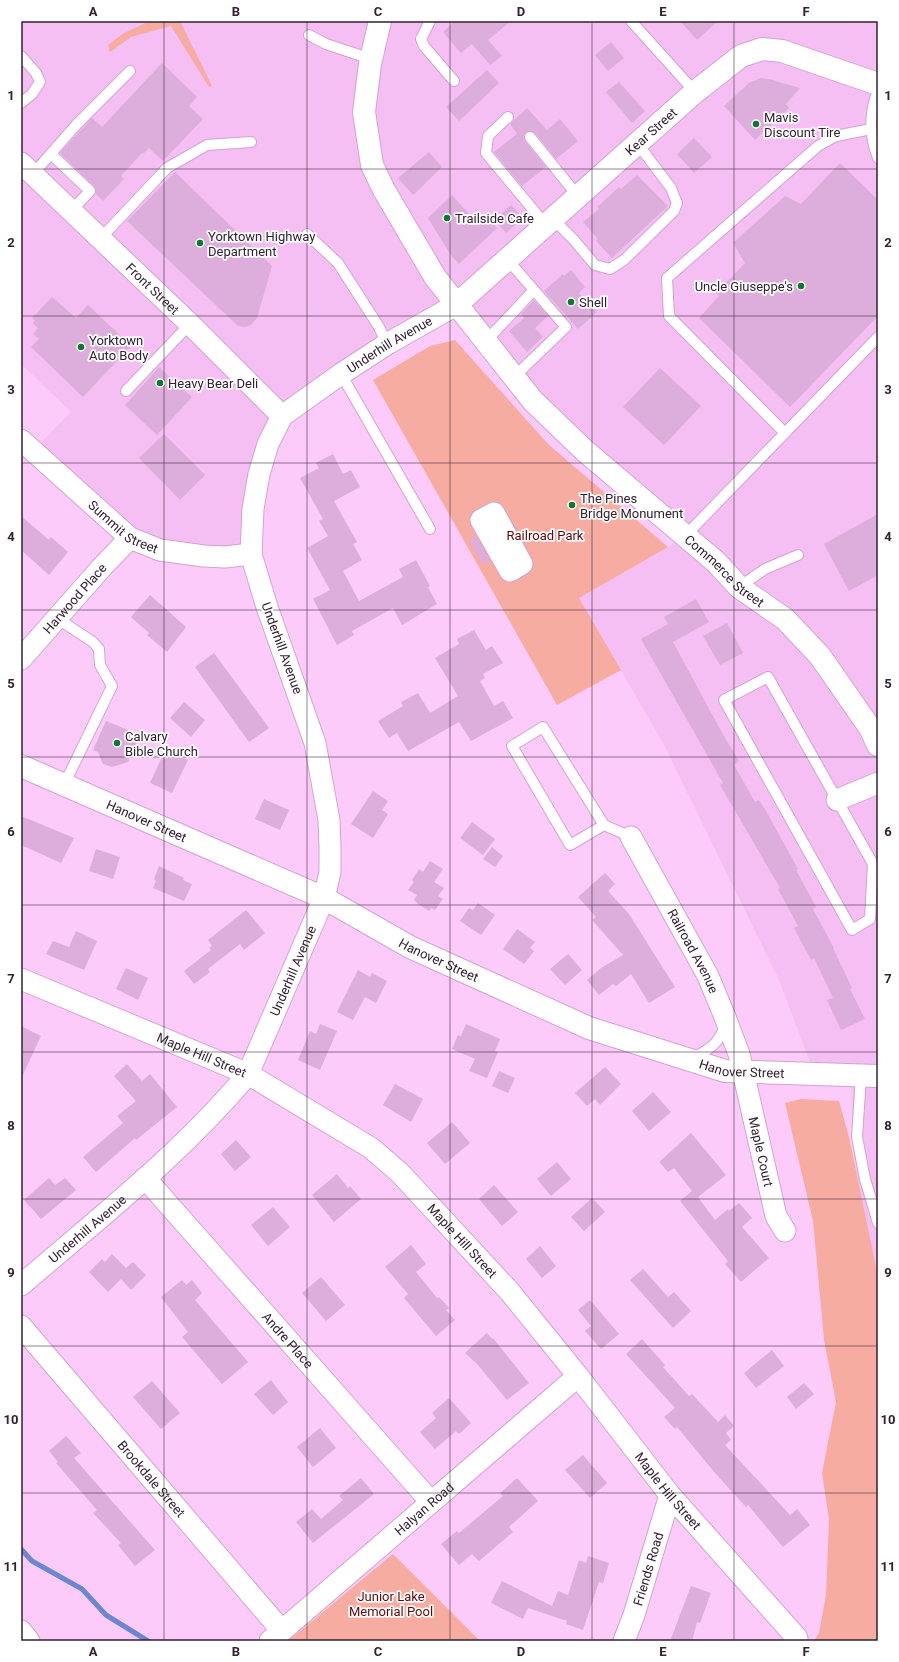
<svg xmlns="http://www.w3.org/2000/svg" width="899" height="1662" viewBox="0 0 899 1662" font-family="Roboto,sans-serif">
	<rect width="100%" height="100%" fill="#fccbfa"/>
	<polygon fill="#f6bff4" points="21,21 878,21 878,1641 857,1250 851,1076 815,1075 779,980 663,743 579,598 685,537 555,422 456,305 282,416 251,554 160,550 33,451 71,412 21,364"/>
	<g fill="#f7aca2">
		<polygon points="150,21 183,21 181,23 212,86 209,87 171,26 131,37 110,52 108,45 124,33"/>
		<polygon points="455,340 548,444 668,547 579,598 621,670 557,705 373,380 430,346"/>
		<polygon points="801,1099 839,1101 849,1137 877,1272 878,1641 814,1641 819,1633 826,1595 829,1519 822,1473 836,1402 824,1340 813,1221 785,1103"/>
		<polygon points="393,1554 480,1641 288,1641"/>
	</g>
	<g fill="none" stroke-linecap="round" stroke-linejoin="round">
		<polyline stroke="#6b87d1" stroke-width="5" points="21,1549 32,1561 82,1589 106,1615 148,1641"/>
	</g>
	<g fill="#ddaddb">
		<polygon points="455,21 511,21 488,40 502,56 490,65 472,44 461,53 443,32"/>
		<polygon points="680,21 718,21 697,40"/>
		<polygon points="611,42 624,58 608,71 595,55"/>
		<polygon points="162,63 197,97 189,106 203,119 163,161 149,148 143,154 142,153 121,176 124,179 103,201 96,194 94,186 60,153 92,118 102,127"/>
		<polygon points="487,70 499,83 459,121 446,107"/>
		<polygon points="761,78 769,79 800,88 786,104 789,108 755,140 724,106 749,83"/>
		<polygon points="619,82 645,111 632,123 606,92"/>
		<polygon points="527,108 547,130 560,119 578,141 556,159 535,133 529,131 526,132 524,138 525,141 546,167 522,186 494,152 517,134 510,124"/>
		<polygon points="694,138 712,157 694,173 677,154"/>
		<polygon points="429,152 442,167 413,195 398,178"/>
		<polygon points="840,163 878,200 878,316 790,407 699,318 719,296 716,293 745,263 733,243 785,196 801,204"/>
		<polygon points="175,172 272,266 257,318 251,325 245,327 238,326 127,221"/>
		<polygon points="637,175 668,206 612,258 596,241 598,239 583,222 599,209 597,207 619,187 621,189"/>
		<polygon points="452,195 477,223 485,215 497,228 459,264 450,254 428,218"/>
		<polygon points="511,205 523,218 506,233 494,220"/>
		<polygon points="571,270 585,287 579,293 597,312 578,329 544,291 563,274 564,276"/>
		<polygon points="52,297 76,318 88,305 131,346 83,397 31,347 39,339 33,334 38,328 33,323 35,321 32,318"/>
		<polygon points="534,300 548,316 535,328 543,337 527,352 509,331 524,318 521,314"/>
		<polygon points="159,367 192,397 157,435 125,405"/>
		<polygon points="660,368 701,406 664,445 623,407"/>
		<polygon points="164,434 205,475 180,500 139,458"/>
		<polygon points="333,454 343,474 351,470 360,487 334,501 357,542 353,544 362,560 343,571 359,601 403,577 399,569 416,560 430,586 428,587 437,604 402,625 393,608 352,631 354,635 337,645 313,599 330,590 307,548 328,536 319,521 323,519 300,478 319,468 316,463"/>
		<polygon points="878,514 878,575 849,591 824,544"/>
		<polygon points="21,516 49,540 51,537 68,552 49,575 21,550"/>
		<polygon points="476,536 490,560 483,564 469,540"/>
		<polygon points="150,595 186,627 167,652 147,635 149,633 131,617"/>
		<polygon points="696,599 709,622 673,642 721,731 739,761 734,765 755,802 759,800 766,811 798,869 796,870 816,907 813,909 834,948 833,948 852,988 850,989 865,1019 841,1030 827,1000 833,998 814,958 811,960 794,928 798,926 778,889 780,888 720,785 723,783 641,639 668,624 664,617"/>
		<polygon points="727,623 743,653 720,665 703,636"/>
		<polygon points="474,630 486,650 492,646 503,663 483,674 485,678 480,681 494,706 503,701 513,718 471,741 459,722 408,751 397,733 389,738 378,721 403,706 401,702 418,693 430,713 458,696 435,658 459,644 457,639"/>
		<polygon points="214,653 269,728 249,742 195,667"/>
		<polygon points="184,702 205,720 191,737 170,718"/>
		<polygon points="106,721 140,735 128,762 112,767 103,764 98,752 93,750"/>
		<polygon points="168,751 188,760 172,793 150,783 162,757 165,759"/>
		<polygon points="373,791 388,801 382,810 388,814 373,838 351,824"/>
		<polygon points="264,799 289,810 280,830 255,819"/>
		<polygon points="21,816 74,838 61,863 21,845"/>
		<polygon points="472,822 495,839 483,855 460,838"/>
		<polygon points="492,847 503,856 495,867 483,859"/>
		<polygon points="96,849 120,857 113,879 89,871"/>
		<polygon points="430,861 443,869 434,882 444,888 438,896 443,899 435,910 431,908 429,911 418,904 414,900 417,895 408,890 414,882 412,880 419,869 423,872"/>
		<polygon points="159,866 184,878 183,880 192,884 184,901 153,888 156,881 154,879"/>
		<polygon points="605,873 615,884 608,891 629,914 675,987 649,1003 631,974 616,986 613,984 599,995 587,980 601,968 623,955 592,920 596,917 578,897"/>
		<polygon points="478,903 495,915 481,935 460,921 469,908 473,910"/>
		<polygon points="246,910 265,933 244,950 240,944 208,969 210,972 194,984 184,971 211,950 209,948 212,946 208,940"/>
		<polygon points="517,929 535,942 530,948 534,951 524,964 503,949"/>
		<polygon points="76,931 97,941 84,970 46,954 53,941 69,947"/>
		<polygon points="568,954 582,970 565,985 550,969"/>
		<polygon points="126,968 148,978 138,1000 116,989"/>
		<polygon points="358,970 370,977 372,973 387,981 376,1003 365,997 353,1020 337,1012"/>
		<polygon points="320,1024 337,1031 320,1070 298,1060 310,1031 316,1034"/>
		<polygon points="466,1024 500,1039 495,1051 498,1052 487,1078 469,1071 475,1059 452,1049 458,1035 461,1036"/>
		<polygon points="21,1026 41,1036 21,1079"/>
		<polygon points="127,1064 142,1081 150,1074 177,1107 136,1140 135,1138 96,1172 83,1157 123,1123 117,1116 136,1101 114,1076"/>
		<polygon points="605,1067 621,1084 600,1105 595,1099 587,1106 575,1093"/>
		<polygon points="499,1071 515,1078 508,1093 492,1086"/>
		<polygon points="395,1084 423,1099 411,1122 383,1105"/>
		<polygon points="653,1092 671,1112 649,1131 632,1111"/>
		<polygon points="452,1122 470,1143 445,1164 427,1143"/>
		<polygon points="691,1133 726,1175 698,1197 715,1220 728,1209 729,1211 739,1203 752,1218 742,1227 769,1258 741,1282 725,1264 728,1261 680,1201 692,1191 674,1168 668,1172 659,1162"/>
		<polygon points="236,1140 251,1157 235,1171 221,1154"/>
		<polygon points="557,1162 571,1179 551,1196 537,1179"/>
		<polygon points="337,1174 348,1188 350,1186 361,1199 334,1222 312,1195"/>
		<polygon points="49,1178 55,1185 65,1178 76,1190 41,1219 24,1200"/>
		<polygon points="494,1185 518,1212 502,1226 479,1199"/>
		<polygon points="592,1198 605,1212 584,1231 571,1217"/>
		<polygon points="273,1207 290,1227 268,1246 251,1225"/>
		<polygon points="411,1245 426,1264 416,1272 437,1298 439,1297 449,1308 446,1310 455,1320 436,1336 404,1298 408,1294 385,1267"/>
		<polygon points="540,1246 556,1266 542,1278 526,1259"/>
		<polygon points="112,1254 126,1268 133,1262 146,1275 131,1290 121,1279 108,1292 89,1272 102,1259 105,1262"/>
		<polygon points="643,1269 668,1297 674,1292 691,1311 673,1328 630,1280"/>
		<polygon points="321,1277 345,1305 326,1321 302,1293"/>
		<polygon points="182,1280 186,1285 192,1280 202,1293 195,1300 248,1362 222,1384 182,1337 188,1332 161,1297"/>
		<polygon points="590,1300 619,1334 601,1349 585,1331 591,1326 578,1310"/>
		<polygon points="487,1333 492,1339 493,1338 529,1383 507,1400 477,1364 465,1353"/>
		<polygon points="642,1339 665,1365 663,1367 689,1396 692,1394 718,1422 725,1415 734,1426 726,1433 731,1440 725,1445 790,1515 797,1509 810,1525 783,1547 748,1505 746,1507 715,1473 677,1427 675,1429 664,1417 675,1408 626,1354"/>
		<polygon points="772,1350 784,1366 756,1388 744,1373"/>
		<polygon points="271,1380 288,1402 273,1415 254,1394"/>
		<polygon points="152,1381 180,1413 161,1429 133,1397"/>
		<polygon points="804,1383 814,1394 796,1409 787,1397"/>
		<polygon points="449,1398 471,1423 459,1434 456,1431 435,1449 420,1432 436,1418 432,1413"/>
		<polygon points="320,1428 336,1448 313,1467 297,1447"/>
		<polygon points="66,1436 81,1453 74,1458 155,1550 135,1566 118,1545 121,1543 93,1513 97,1510 56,1463 58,1462 49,1451"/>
		<polygon points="583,1455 607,1483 590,1498 565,1470"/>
		<polygon points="361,1478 374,1494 313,1543 296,1522 312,1509 321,1519 343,1500 339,1496"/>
		<polygon points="517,1478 538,1501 509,1527 513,1532 479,1561 472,1554 459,1565 441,1544 457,1531 459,1533 503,1496 500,1493"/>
		<polygon points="588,1556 609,1563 603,1583 599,1582 583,1630 566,1624 567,1621 528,1608 523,1619 491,1603 502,1581 552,1606 558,1591 568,1595 579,1560 586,1563"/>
		<polygon points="691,1586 711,1593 700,1623 697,1622 692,1641 670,1641"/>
	</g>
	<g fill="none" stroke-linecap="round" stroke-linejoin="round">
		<g stroke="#d2a3d1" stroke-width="12">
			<g id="lane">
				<polyline points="430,21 421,39 424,46 454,81"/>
				<polyline points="631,21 695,92"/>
				<polyline points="309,35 326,44 371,59"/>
				<polyline points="21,56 36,73 40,82 32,94 21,103"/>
				<path d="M878,91c-9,22 -9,44 0,67"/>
				<polyline points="508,117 488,136 486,153 545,224"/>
				<polyline points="530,137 577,195"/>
				<polyline points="51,154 90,191 71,211"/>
				<polyline points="33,174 77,124 130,71"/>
				<polyline points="552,218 573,239 595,265 610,269 624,260 674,211 677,203 671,188 637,143"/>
				<polyline points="307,234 338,263 379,327 387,344"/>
				<polyline points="100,239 167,168 207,145 251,142"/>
				<polyline points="507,259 566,327 514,377"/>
				<polyline points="486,341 533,291"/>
				<polyline points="341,374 430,529"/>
				<polyline points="126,391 190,324"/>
				<polyline points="785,433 669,316 667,278 818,146 836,136 871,129"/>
				<polyline points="685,536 878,337"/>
				<polyline points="739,587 765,569 798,555"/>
				<polyline points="58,619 93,642 99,649 100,665 112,686 64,785"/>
				<polygon points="768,677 873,864 870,919 852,930 724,700"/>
				<polyline points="604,825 570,845 512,746 543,727 604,825 631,837"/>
				<path d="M692,1058c16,-7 29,-16 33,-34"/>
				<polyline points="861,1076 857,1137 865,1179 878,1223"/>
			</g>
		</g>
		<g stroke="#d2a3d1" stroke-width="23">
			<g id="street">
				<path id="s1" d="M21,163l169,161 92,92"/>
				<path id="s2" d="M21,440l109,98 30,12 44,6 21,1 26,-3"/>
				<polygon points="494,513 522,564 510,571 481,520"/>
				<path id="s3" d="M21,659l81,-92 28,-29"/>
				<polyline points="837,800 878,783"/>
				<path id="s4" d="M631,837l77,139 17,41 14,37 37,162 9,15"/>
				<path id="s5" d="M21,979l227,95 123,74 29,25 110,119 68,84 92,119 127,143"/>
				<path id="s6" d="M145,1178l286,324"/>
				<path id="s7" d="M21,1285c78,-67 161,-132 227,-211l76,-176 6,-26v-24l-1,-28 -14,-77 -48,-136 -16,-53 2,-45 6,-35 9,-30 14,-28 59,-42 46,-30 69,-39"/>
				<path id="s8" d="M21,1326l261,305"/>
				<polyline points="21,1631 29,1641"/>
				<path id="s9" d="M270,1641l308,-265"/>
				<path id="s10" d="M624,1641l10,-26 36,-120"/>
			</g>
		</g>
		<g stroke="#d2a3d1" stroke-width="24">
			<g id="secondary">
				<path id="s11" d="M380,21l-10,43 -6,48 8,53 12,25 51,87 98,124 52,50 131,111 23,25 46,32 35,37 50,72 8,17"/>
				<path id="s12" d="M456,305l239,-213 46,-36 21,-7 20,2 96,33"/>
				<path id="s13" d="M21,766l303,132 86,49 179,81 136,43 153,5"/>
			</g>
		</g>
		<use href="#lane" stroke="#fff" stroke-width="10"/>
		<use href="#street" stroke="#fff" stroke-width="21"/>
		<use href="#secondary" stroke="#fff" stroke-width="22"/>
	</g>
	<path fill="none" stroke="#332032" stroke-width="1" stroke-opacity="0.55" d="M164,21v1620M307,21v1620M450,21v1620M592,21v1620M734,21v1620M21,169h857M21,316h857M21,463h857M21,610h857M21,757h857M21,905h857M21,1052h857M21,1199h857M21,1346h857M21,1493h857"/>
	<g fill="#0a7a2f" stroke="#fff" stroke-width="1.5">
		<circle cx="756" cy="124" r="4"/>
		<circle cx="447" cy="218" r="4"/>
		<circle cx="200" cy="243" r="4"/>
		<circle cx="801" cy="286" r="4"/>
		<circle cx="571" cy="302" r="4"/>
		<circle cx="81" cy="347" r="4"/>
		<circle cx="160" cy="383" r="4"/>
		<circle cx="572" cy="505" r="4"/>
		<circle cx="117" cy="743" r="4"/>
	</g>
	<g text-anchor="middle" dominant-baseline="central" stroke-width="3.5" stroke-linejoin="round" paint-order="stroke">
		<g font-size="13" fill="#332032" stroke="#fff" text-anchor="start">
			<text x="764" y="117">Mavis<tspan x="764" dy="15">Discount Tire</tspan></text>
			<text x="455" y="218">Trailside Cafe</text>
			<text x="208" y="236">Yorktown Highway<tspan x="208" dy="15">Department</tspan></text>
			<text x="793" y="286" text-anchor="end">Uncle Giuseppe's</text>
			<text x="579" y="302">Shell</text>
			<text x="89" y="340">Yorktown<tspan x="89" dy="15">Auto Body</tspan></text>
			<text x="168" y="383">Heavy Bear Deli</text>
			<text x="580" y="498">The Pines<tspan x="580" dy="15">Bridge Monument</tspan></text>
			<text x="125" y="736">Calvary<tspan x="125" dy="15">Bible Church</tspan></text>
		</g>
		<g font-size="13" fill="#332032" stroke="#fff">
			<text stroke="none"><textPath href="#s12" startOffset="261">Kear Street</textPath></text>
			<text stroke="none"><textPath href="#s1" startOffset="182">Front Street</textPath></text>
			<text stroke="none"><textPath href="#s7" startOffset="1131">Underhill Avenue</textPath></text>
			<text stroke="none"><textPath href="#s2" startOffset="135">Summit Street</textPath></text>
			<text stroke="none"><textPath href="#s11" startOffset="689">Commerce Street</textPath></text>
			<text stroke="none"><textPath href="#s3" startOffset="81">Harwood Place</textPath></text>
			<text transform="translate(282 648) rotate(70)">Underhill Avenue</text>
			<text stroke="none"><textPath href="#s13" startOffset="137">Hanover Street</textPath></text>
			<text stroke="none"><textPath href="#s4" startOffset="130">Railroad Avenue</textPath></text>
			<text stroke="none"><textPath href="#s13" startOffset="461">Hanover Street</textPath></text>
			<text stroke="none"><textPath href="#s7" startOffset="423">Underhill Avenue</textPath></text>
			<text stroke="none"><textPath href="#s5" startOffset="196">Maple Hill Street</textPath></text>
			<text stroke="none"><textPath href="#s13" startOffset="785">Hanover Street</textPath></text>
			<text stroke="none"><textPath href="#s4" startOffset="343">Maple Court</textPath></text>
			<text stroke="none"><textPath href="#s7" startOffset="87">Underhill Avenue</textPath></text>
			<text stroke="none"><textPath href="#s5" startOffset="520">Maple Hill Street</textPath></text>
			<text stroke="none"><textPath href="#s6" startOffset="216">Andre Place</textPath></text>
			<text stroke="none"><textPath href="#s8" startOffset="201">Brookdale Street</textPath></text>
			<text stroke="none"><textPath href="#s5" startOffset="844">Maple Hill Street</textPath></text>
			<text stroke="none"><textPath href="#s9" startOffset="203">Halyan Road</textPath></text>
			<text stroke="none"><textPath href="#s10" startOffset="76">Friends Road</textPath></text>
		</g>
		<g font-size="13" fill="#5f0909" stroke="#fff">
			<text x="545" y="535">Railroad Park</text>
			<text x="391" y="1596">Junior Lake<tspan x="391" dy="15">Memorial Pool</tspan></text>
		</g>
	</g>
	<rect width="899" height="1662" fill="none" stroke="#ffffff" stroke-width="44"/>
	<rect x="22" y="22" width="855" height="1618" fill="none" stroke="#332032" stroke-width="1.5"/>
	<g font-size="13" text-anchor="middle" font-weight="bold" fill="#332032">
		<text x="93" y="16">A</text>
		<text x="236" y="16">B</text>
		<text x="378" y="16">C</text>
		<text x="521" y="16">D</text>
		<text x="663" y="16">E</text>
		<text x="806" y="16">F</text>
		<text x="11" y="100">1</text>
		<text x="888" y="100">1</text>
		<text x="11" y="247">2</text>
		<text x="888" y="247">2</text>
		<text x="11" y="394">3</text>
		<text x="888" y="394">3</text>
		<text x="11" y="541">4</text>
		<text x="888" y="541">4</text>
		<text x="11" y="688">5</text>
		<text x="888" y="688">5</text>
		<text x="11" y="836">6</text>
		<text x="888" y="836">6</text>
		<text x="11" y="983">7</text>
		<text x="888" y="983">7</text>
		<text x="11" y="1130">8</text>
		<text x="888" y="1130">8</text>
		<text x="11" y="1277">9</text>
		<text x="888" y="1277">9</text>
		<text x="11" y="1424">10</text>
		<text x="888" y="1424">10</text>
		<text x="11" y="1571">11</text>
		<text x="888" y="1571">11</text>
		<text x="93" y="1656">A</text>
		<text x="236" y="1656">B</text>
		<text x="378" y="1656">C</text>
		<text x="521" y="1656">D</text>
		<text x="663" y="1656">E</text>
		<text x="806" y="1656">F</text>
	</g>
</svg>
